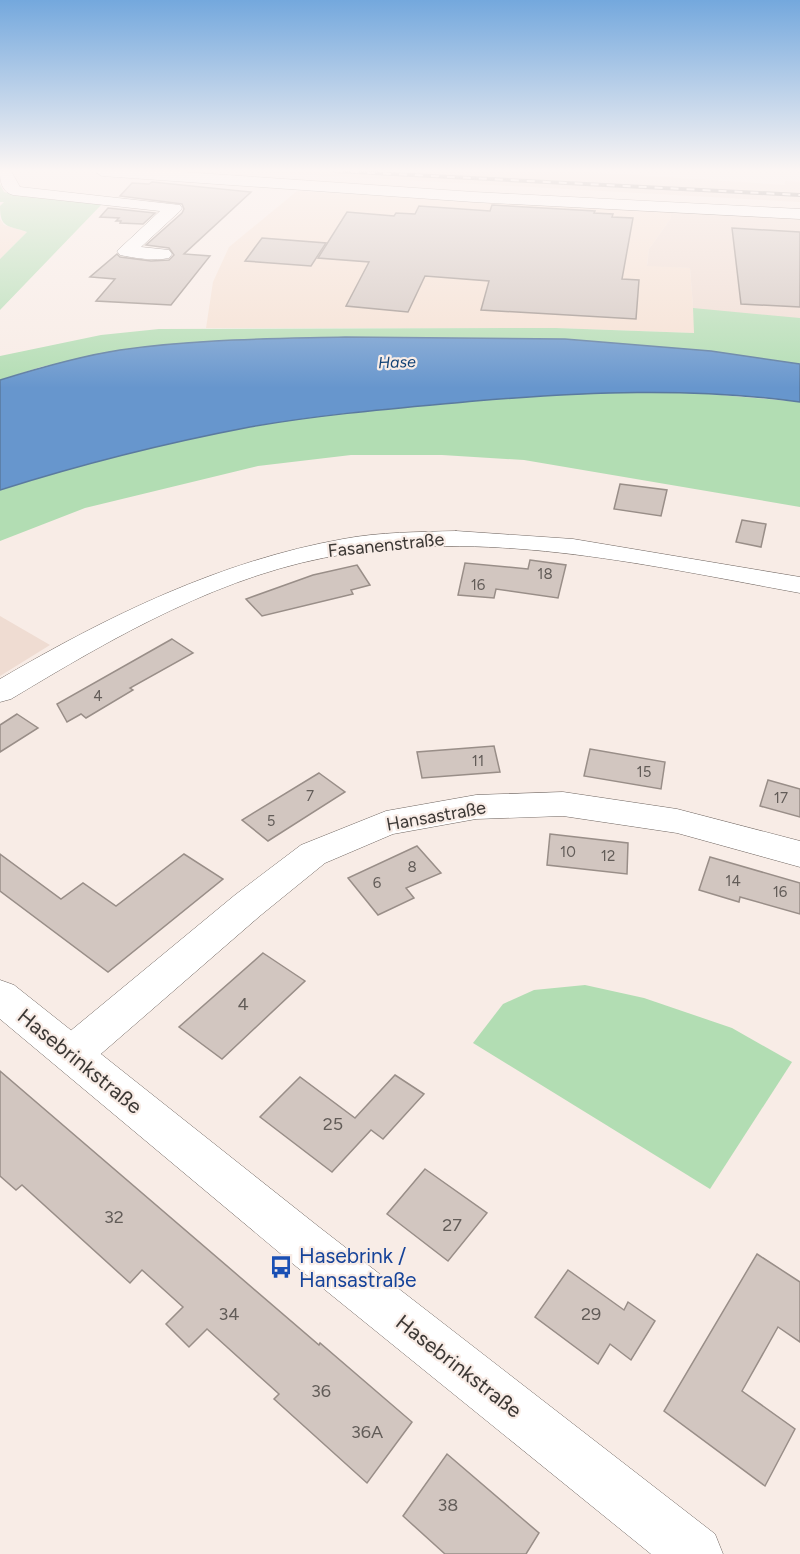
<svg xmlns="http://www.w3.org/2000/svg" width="800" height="1554" viewBox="0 0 800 1554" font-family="Figtree,sans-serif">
	<rect width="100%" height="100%" fill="#f8ece6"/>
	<g fill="#f5e0d2">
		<polygon points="297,191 671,211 671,218 649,249 647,265 690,268 695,333 556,328 206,328 213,282 229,247"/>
		<polygon points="0,219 4,225 27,232 0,259"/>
	</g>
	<g fill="#efdcd2">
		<polygon points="240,171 574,171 785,185 785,181 800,182 800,202"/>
		<polygon points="671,211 800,217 800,346 695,333 690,268 647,266 649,249 671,218"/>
		<polygon points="0,616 50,645 0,676"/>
	</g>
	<g fill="#b2ddb3">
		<path d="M0,184l4,8 11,3 88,8 -103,107v-51l27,-27c-19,-7 -27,-3 -27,-26l4,-4h-4z"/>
		<polygon points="693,308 800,318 800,364 711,351 565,339 345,337 229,340 120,350 41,367 0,380 0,356 101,335 159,329 556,328 694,333"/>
		<path d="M622,391l77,2 101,9v105l-276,-47 -82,-5h-91l-93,11 -173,42 -85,33v-51c82,-26 167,-48 251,-63 123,-22 248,-28 371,-36z"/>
		<polygon points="585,985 644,998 732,1028 792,1062 710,1189 473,1043 503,1004 534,990"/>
	</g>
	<path fill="#6796cd" stroke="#5a7a9f" stroke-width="1.5" d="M345,337l220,2 146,12 89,13v38c-108,-15 -217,-10 -325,-1 -75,7 -151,13 -225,26 -84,16 -168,37 -250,63v-110c39,-12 80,-24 120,-30 74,-11 150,-11 225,-13z"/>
	<g fill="#d2c6c0" stroke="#998e88" stroke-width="1.5">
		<polygon points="152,182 251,192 184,254 210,256 171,305 96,301 115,279 90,277 117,254 120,257 151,261 169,260 174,255 169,248 146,245 182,213 184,209 182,204 120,196 132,183 149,184"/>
		<polygon points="492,205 595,211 594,213 613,214 612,217 633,218 622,279 639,280 636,319 481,310 489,281 425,276 408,312 346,306 369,262 318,258 347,212 394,216 396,213 415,214 419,206 490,211"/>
		<polygon points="108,208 155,213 143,224 120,223 121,221 116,221 119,218 100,217"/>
		<polygon points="732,228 800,232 800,307 741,304"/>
		<polygon points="262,238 326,243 311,266 245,261"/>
		<polygon points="620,484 667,490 661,516 614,509"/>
		<polygon points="742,520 766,524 761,547 736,542"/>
		<polygon points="530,560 566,565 558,598 496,589 494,598 458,595 465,563 528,569"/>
		<polygon points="357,565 370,585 351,590 353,594 262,616 246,599 313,575"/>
		<polygon points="172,639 193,653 130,688 133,690 86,718 81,714 67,722 57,704"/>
		<polygon points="17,714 38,728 0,752 0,725"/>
		<polygon points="494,746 500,772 422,778 417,752"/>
		<polygon points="590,749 665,762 661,789 584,776"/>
		<polygon points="319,773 345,792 268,841 242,820"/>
		<polygon points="768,780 800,789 800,817 760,806"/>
		<polygon points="550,834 628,843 627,874 547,865"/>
		<polygon points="417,846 441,873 406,888 414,898 378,915 348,878"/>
		<polygon points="0,854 61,899 83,883 116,906 184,854 223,879 108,972 0,891"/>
		<polygon points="710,857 800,883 800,914 740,897 739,902 699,890"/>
		<polygon points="263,953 305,981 222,1059 179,1027"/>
		<polygon points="0,1071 319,1345 320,1343 412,1422 367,1483 274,1399 279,1394 207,1329 189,1347 166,1324 183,1307 142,1270 130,1283 22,1185 16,1190 0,1176"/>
		<polygon points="395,1075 424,1094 383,1139 371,1130 332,1172 260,1117 300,1077 355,1118"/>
		<polygon points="425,1169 487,1213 448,1261 387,1214"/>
		<polygon points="757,1254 800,1282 800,1342 778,1327 742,1391 795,1429 765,1486 664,1411"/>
		<polygon points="568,1270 624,1310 628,1302 655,1321 631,1360 610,1344 598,1364 535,1317"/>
		<polygon points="447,1454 539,1533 526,1554 445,1554 403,1516"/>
	</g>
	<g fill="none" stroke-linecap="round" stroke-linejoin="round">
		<g stroke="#706661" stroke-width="1">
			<g id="minor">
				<path d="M0,171h11l9,16 160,18 2,3 -2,3 -39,36 28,3 3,4 -3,4c-14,3 -35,0 -49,-3l-3,-4 43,-40 -147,-16c-11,-3 -13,-13 -13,-24z"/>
				<polygon points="94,171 168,171 474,192 800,209 800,219 474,202 102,176"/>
				<path d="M456,531l117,8 227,38v16c-148,-27 -303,-63 -454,-39 -121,18 -232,83 -335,145l-11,3v-23c108,-63 220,-118 343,-140 37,-7 76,-7 113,-8z"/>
				<polygon points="563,792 677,809 800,841 800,867 677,833 563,816 476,819 393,834 325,863 261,915 87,1066 72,1071 57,1066 51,1054 57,1042 235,895 301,845 386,811 476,795"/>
			</g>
		</g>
		<g stroke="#706661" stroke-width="1">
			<polygon id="tertiary" points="0,980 14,985 319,1227 715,1534 723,1554 651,1554 287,1259 0,1019"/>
		</g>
		<use href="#minor" fill="#fff" fill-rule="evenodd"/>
		<use href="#tertiary" fill="#fff" fill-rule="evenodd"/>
		<g stroke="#726c68" stroke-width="4">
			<polyline id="rail" points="335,171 800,195"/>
		</g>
		<use href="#rail" stroke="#f8ece6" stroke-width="2" stroke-dasharray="8" stroke-linecap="butt"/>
	</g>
	<linearGradient id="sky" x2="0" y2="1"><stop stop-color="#74a8dd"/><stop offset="0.44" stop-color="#fcf6f4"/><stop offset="1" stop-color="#fcf6f4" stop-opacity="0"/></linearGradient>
	<rect width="800" height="388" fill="url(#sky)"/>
	<defs>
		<g id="bus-bare" transform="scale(1.8)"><path d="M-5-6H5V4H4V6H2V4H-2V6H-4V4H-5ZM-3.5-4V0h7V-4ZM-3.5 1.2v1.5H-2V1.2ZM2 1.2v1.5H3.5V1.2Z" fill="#1a4fb4" stroke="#f8ece6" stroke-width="2.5" paint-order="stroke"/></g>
	</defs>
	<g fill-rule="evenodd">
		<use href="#bus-bare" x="281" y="1267"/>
	</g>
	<g text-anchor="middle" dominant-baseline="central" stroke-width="4.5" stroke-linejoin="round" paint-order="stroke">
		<g font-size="15" fill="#625c58">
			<text x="545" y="574">18</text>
			<text x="478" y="585">16</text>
			<text x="98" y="696">4</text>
			<text x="478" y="761">11</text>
			<text x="644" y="772">15</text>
			<text x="310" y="796">7</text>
			<text x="781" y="798">17</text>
			<text x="271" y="821">5</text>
			<text x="568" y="852">10</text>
			<text x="608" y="856">12</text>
			<text x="412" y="867">8</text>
			<text x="733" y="881">14</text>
			<text x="377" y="883">6</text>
			<text x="780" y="892">16</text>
		</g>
		<g font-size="16" font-style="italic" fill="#114276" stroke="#f8ece6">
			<text transform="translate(397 362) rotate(-2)">Hase</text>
		</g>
		<g font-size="18" fill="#3c3835" stroke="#f8ece6">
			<text transform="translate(386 545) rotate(-6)">Fasanenstraße</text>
			<text transform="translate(436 816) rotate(-10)">Hansastraße</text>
		</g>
		<g font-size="18" fill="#625c58">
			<text x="243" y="1004">4</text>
			<text x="333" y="1124">25</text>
			<text x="114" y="1217">32</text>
			<text x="452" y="1225">27</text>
			<text x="229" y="1314">34</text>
			<text x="591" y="1314">29</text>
			<text x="321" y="1391">36</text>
			<text x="367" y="1432">36A</text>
			<text x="448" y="1505">38</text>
		</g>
		<g font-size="21" fill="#3c3835" stroke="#f8ece6">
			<text transform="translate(80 1061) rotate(39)">Hasebrinkstraße</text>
			<text transform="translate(459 1366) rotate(38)">Hasebrinkstraße</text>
		</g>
		<g font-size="21" fill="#164399" stroke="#f8ece6" text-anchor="start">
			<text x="299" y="1255">Hasebrink /<tspan x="299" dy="24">Hansastraße</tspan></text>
		</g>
	</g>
</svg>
